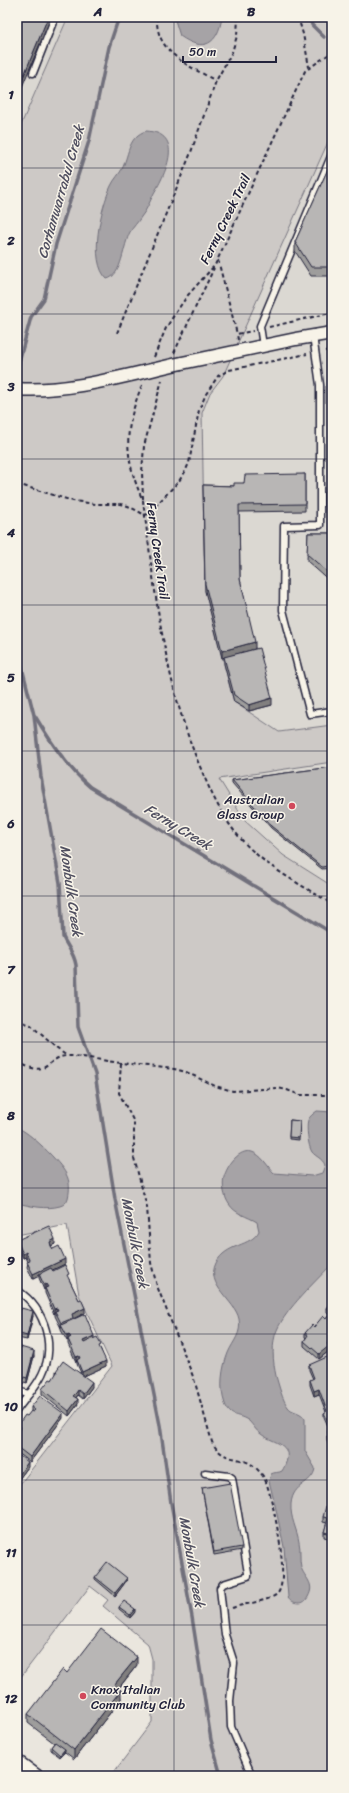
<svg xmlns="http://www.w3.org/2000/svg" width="349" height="1793" viewBox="0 0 349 1793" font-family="Sriracha,sans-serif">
	<rect width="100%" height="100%" fill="#eae6de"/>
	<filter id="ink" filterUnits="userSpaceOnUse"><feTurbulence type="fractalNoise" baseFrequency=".025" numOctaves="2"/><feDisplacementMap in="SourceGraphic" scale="8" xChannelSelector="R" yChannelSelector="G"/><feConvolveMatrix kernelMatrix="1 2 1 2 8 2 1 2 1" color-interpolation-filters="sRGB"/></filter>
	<g filter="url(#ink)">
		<g fill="#dbd8d2">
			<polygon points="17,17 68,17 17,134"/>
			<polygon points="332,132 332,725 279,732 234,702 205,591 202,414 210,394 223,376 241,331"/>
			<polygon points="332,762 332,886 283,855 245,821 218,779"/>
		</g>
		<polygon fill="#cdc9c6" stroke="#787680" points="68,17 332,17 332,133 223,376 210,393 202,413 205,591 234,702 279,732 332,725 332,762 219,779 245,821 283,855 332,886 332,1776 111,1776 152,1722 152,1659 148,1644 103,1606 108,1600 90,1586 17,1682 17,1488 112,1366 79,1295 67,1225 17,1235 17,134"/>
		<g fill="#a6a3a6" stroke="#716f7b">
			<path d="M174,17h48c-4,27 -18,36 -42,19z"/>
			<path d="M146,131c39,2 20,42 8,62 -4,8 -7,17 -13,24 -3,5 -8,10 -11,15 -7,13 -8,44 -23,47 -19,-18 -6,-72 4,-93 3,-7 9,-12 12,-19 6,-14 6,-31 23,-36z"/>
			<path d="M317,1111l15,1v152c-17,18 -46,45 -55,66 -6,13 -4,32 -1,46 3,10 6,23 12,31 4,6 13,4 17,12v32l10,17c-2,17 -22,14 -24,36 -1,14 6,25 8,38 2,8 0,17 2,25 3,11 15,16 7,30 -2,4 -5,6 -9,6 -5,0 -8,-2 -11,-6l-4,-50 -9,-42 -6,-24 2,-7c3,-2 8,-1 11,-3 2,-3 4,-8 5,-12 3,-16 -16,-17 -26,-25 -5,-3 -8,-9 -12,-13 -11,-8 -18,-2 -24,-17 -6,-16 -3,-36 3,-51 5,-12 14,-19 11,-34 -4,-19 -34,-33 -23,-56 10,-20 35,-16 43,-32l-2,-9c-10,-6 -22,-8 -28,-18 -5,-7 -7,-19 -5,-27 3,-11 15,-29 28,-25 10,3 15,14 22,21l38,3 10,-3 3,-8c-3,-7 -9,-8 -13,-13 -4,-6 -6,-25 -4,-32 2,-4 5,-6 9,-9z"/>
			<path d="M17,1128c11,2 44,35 49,46 4,7 4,16 2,24 -1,4 -4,7 -8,8 -14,4 -30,0 -43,-3z"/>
		</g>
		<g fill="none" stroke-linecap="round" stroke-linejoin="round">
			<g stroke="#716f7b" stroke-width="3.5">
				<polyline points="309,17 312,25 324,37"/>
				<polyline points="17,369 31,317 44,299 56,244 89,141 109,47 119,17"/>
				<path d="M17,648l17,67 7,62 19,106 3,54c4,10 11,15 13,28l2,62 17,47 20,125 45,226 11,78 21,114 19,123 10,36"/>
				<path d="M35,716c15,25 32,51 55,71l242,146"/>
			</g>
			<g stroke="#22223b" stroke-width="9">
				<g id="service">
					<polyline points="33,73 55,17"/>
					<polyline points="313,336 320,385 320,525 284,526 283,610 310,714 332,711"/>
					<polyline points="263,346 260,326 332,154"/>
					<path d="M17,1290c29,19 41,59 22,90 -6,10 -15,20 -22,30"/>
					<polyline points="17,1391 29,1394"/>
					<polyline points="205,1473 229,1476 232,1478 248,1573 248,1576 223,1584 220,1588 225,1635 234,1663 230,1701 231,1727 252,1776"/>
				</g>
			</g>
			<g stroke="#22223b" stroke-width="15">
				<g id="minor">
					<polyline points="182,363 296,339 332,333"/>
					<polyline points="17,1761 37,1776"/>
				</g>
			</g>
			<g stroke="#22223b" stroke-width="2" stroke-dasharray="4 3" stroke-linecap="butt">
				<path d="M157,17c-2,36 33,49 59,64"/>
				<polyline points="298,17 303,34 309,67"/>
				<polyline points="218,260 237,334"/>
				<polyline points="269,327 326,314 332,314"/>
				<polyline points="117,333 190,155 216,81 232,52 237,36 238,17"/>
				<polyline points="238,340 237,334 253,331"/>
				<polyline points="325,351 332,350"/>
				<polyline points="174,353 214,268"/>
				<polyline points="154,357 166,328 176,312 188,295 215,265 305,71 332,52"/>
				<path d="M142,385c-18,45 -19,70 1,116 12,91 21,182 58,268 10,24 22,50 40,70 24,28 61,46 91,65"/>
				<polyline points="17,484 73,501 96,504 120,504 128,506 145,515 148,514 179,481 185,472 189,463 199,410 206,394 218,376 229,370 307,354"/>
				<polyline points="143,499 142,472 144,446 162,380"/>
				<polyline points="17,1020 31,1025 56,1048 67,1056"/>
				<path d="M17,1062c35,18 28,-6 51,-6 17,0 35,5 53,7"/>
				<path d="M232,1608c12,-5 38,-6 46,-15 12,-16 -5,-92 -12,-111 -2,-6 -7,-11 -11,-15 -16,-13 -31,-3 -43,-25l-18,-63 -37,-93 -6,-23 -4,-56 -13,-49v-36l-15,-29 2,-30 53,6 12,3 29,14 18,5 44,-3 10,2 13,5h32"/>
			</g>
			<use href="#service" stroke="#f7f3e8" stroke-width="6"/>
			<use href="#minor" stroke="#f7f3e8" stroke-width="12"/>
			<g stroke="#22223b" stroke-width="15" stroke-linecap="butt">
				<path id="minor-bridge" d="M17,389c52,4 114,-15 165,-26"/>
			</g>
			<use href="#minor-bridge" stroke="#f7f3e8" stroke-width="12"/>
		</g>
		<g fill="#9e9d9c" stroke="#22223b">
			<polygon points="332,160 332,276 311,276 295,251 295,242"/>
			<polygon points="305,474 305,511 239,512 240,579 255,649 222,658 205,591 203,485 234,486 244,483"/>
			<polygon points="308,533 332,533 332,583 307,561"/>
			<polygon points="224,657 272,705 249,711 234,702 224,664"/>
			<polygon points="332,767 332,868 322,869 271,828 232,783 232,780"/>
			<polygon points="290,1120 300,1121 299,1140 289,1139"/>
			<polygon points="17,1240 55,1244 51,1246 53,1249 65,1264 52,1270 53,1271 69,1279 85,1313 73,1319 94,1339 101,1350 106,1366 84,1376 92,1387 83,1399 78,1395 76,1398 78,1404 69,1416 42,1394 42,1389 52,1380 56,1375 56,1371 81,1373 77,1364 77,1362 76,1362 68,1344 68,1340 67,1341 61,1330 61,1328 55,1316 55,1313 54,1314 45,1293 45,1289 44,1290 39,1278 39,1276 33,1279 27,1267 28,1262 26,1257 23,1258 17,1245"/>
			<polygon points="332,1302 332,1343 329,1346 329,1351 319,1359 304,1346 304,1341 306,1338 305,1337 305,1333 326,1319 329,1315 327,1313 327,1308"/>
			<polygon points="17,1306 19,1310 33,1316 27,1340 17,1338"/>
			<polygon points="17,1346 34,1356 27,1383 24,1382 23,1384 17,1382"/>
			<polygon points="309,1365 332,1369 332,1449 331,1450 327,1441 327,1436 329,1436 328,1433 328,1428 332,1426 331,1425 328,1426 324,1417 324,1413 326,1412 319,1394 314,1396 310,1385 310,1380 313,1379 309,1370"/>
			<polygon points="31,1407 63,1418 30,1462 17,1452 17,1429 18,1429 18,1425 31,1412"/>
			<polygon points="17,1454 28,1467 19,1479 17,1478"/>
			<polygon points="332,1477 332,1491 330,1490 330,1485"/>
			<polygon points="202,1488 242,1547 242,1550 214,1555"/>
			<polygon points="332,1504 332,1539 324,1537 324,1532 327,1523 323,1522 323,1517 331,1507"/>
			<polygon points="95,1577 127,1580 115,1596 95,1579"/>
			<polygon points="119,1607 135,1612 130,1618 119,1609"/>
			<polygon points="137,1665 119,1688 121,1699 74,1759 65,1752 60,1757 51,1750 51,1747 54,1743 28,1723 28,1714 67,1673"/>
		</g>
		<g fill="#817f7f" stroke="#22223b">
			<polygon points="48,17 51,17 17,99 17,92"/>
			<polygon points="255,642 255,649 222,658 222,651"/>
			<polygon points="272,698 272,705 249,711 249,705"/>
			<polygon points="55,1239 55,1244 50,1246 50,1242"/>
			<polygon points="26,1252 26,1257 23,1258 23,1254"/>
			<polygon points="65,1259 65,1264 40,1276 39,1274 39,1276 33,1279 33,1274"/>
			<polygon points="46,1284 46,1289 44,1290 44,1285"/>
			<polygon points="57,1308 57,1313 55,1311 55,1313 54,1314 54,1309"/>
			<polygon points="85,1308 85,1313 73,1319 73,1322 61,1325 61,1328 61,1323 72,1314"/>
			<polygon points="33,1311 33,1316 27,1340 27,1336"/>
			<polygon points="69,1335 69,1339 67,1341 67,1336"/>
			<polygon points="94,1336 94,1341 83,1346 83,1341"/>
			<polygon points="332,1338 332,1343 329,1346 329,1351 319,1359 319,1354 327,1344"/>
			<polygon points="34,1351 34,1356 27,1383 27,1378"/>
			<polygon points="79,1356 79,1361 77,1360 76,1362 76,1357"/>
			<polygon points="106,1361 106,1366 82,1377 82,1372"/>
			<polygon points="92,1382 92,1387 83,1399 83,1394"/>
			<polygon points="319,1389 319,1394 314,1396 314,1391"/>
			<polygon points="78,1390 78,1395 73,1401 73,1396"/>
			<polygon points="78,1399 78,1404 69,1416 69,1411"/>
			<polygon points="63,1413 63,1418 30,1462 30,1457"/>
			<polygon points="331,1420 331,1425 328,1426 328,1421"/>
			<polygon points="332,1444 332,1449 331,1450 331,1445"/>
			<polygon points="28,1462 28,1467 19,1479 19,1475"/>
			<polygon points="127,1578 127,1580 115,1596 115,1593"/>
			<polygon points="135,1609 135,1612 130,1618 130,1615"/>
			<polygon points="137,1657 137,1665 114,1694 114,1685"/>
			<polygon points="121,1690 121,1699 74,1759 74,1750"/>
			<polygon points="65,1749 65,1751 60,1757 60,1755"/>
		</g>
		<g fill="#b8b6b5" stroke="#22223b">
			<polygon points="17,17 48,17 17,92"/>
			<polygon points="332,160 332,267 311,267 295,242"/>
			<polygon points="331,357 332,357 332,463"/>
			<polygon points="305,474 305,504 239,505 240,579 255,642 222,651 205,584 203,485 234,486 234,483 244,483 245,475"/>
			<polygon points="308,533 332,533 332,576 307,554"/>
			<polygon points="259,648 272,698 249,705 234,695 224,657"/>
			<polygon points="332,767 332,865 322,867 271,826 232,780"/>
			<polygon points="290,1120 300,1121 299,1138 289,1137"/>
			<polygon points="49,1226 55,1239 50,1242 51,1246 53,1249 59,1246 65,1259 33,1274 27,1262 30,1261 26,1252 23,1254 17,1240"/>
			<polygon points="65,1265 69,1274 67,1275 79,1300 81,1299 85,1308 72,1314 73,1318 61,1323 55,1311 58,1310 57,1308 54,1309 45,1288 48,1287 46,1284 44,1285 39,1274 51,1268 53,1271"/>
			<polygon points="332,1302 332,1338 327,1344 329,1346 319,1354 304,1341 308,1335 305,1333 312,1325 314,1327 323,1316 326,1319 332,1312 327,1308"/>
			<polygon points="17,1306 19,1307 18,1310 21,1310 21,1308 33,1311 27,1336 17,1333"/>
			<polygon points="85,1314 94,1336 83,1341 84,1343 97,1337 101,1345 99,1346 106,1361 82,1372 77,1360 80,1358 79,1356 76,1357 68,1339 71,1337 69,1335 67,1336 61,1325"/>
			<polygon points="17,1346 34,1351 27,1378 24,1377 23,1379 17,1377"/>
			<polygon points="327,1357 332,1369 332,1422 331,1420 328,1421 324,1413 327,1411 319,1389 314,1391 310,1380 314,1378 309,1365"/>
			<polygon points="63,1361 92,1382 83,1394 78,1390 76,1393 73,1396 78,1399 69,1411 42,1389 50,1379 52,1380 57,1372 56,1371"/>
			<polygon points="40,1396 63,1413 30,1457 17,1447 17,1429 19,1430 21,1427 18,1425 25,1415 27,1416 31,1411 33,1412 35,1410 31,1407"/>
			<polygon points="332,1426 332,1444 331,1445 327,1436 331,1435 328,1428"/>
			<polygon points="17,1454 28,1462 19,1475 17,1473"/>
			<polygon points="332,1477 332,1486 330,1485"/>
			<polygon points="230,1483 242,1547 214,1552 202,1488"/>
			<polygon points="332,1504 332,1534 324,1532 328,1518 323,1517 326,1506 331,1507"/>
			<polygon points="107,1562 127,1578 115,1593 95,1577"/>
			<polygon points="124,1601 135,1609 130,1615 119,1607"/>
			<polygon points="101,1629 137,1657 114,1685 121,1690 74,1750 28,1714 63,1669 67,1673"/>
			<polygon points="55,1742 65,1749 60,1755 51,1747"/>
		</g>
	</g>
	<path fill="none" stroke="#22223b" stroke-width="1" stroke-opacity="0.55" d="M174,17v1759M17,168h315M17,314h315M17,459h315M17,605h315M17,751h315M17,896h315M17,1042h315M17,1188h315M17,1334h315M17,1480h315M17,1625h315"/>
	<g fill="#d1495b" stroke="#f7f3e8" stroke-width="1.5">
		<circle cx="292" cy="806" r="4"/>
		<circle cx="83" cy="1696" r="4"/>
	</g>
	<g text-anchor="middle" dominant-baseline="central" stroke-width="3" stroke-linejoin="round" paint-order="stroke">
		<g font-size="13" fill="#22223b" stroke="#f7f3e8">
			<text transform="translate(225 219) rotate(-64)">Ferny Creek Trail</text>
			<text transform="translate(158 551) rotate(82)">Ferny Creek Trail</text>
		</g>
		<g font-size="13" fill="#22223b" stroke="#f7f3e8" text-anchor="end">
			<text x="284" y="799">Australian<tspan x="284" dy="15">Glass Group</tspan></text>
			<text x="91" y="1689" text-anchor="start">Knox Italian<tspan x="91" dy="15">Community Club</tspan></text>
		</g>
		<g font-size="14" font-style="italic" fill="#504f60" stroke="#f7f3e8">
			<text transform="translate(61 192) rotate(-74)">Corhanwarrabul Creek</text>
			<text transform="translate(178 827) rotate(31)">Ferny Creek</text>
			<text transform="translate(71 891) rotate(82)">Monbulk Creek</text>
			<text transform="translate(135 1243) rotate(79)">Monbulk Creek</text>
			<text transform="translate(192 1562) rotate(80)">Monbulk Creek</text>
		</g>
	</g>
	<rect width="349" height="1793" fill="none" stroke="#f7f3e8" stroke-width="44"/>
	<path d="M183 56v6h93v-6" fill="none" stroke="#22223b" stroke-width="2"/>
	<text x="189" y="56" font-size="12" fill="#22223b" stroke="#f7f3e8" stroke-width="3" paint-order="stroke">50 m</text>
	<rect x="22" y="22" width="305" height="1749" fill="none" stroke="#22223b" stroke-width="1.5"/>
	<g font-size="13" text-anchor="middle" font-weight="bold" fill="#22223b">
		<text x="98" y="16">A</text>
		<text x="251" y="16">B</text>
		<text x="11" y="99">1</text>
		<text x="11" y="245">2</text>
		<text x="11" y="391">3</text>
		<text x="11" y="537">4</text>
		<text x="11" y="682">5</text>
		<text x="11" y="828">6</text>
		<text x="11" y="974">7</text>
		<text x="11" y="1120">8</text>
		<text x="11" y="1265">9</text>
		<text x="11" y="1411">10</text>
		<text x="11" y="1557">11</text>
		<text x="11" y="1703">12</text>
	</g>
</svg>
